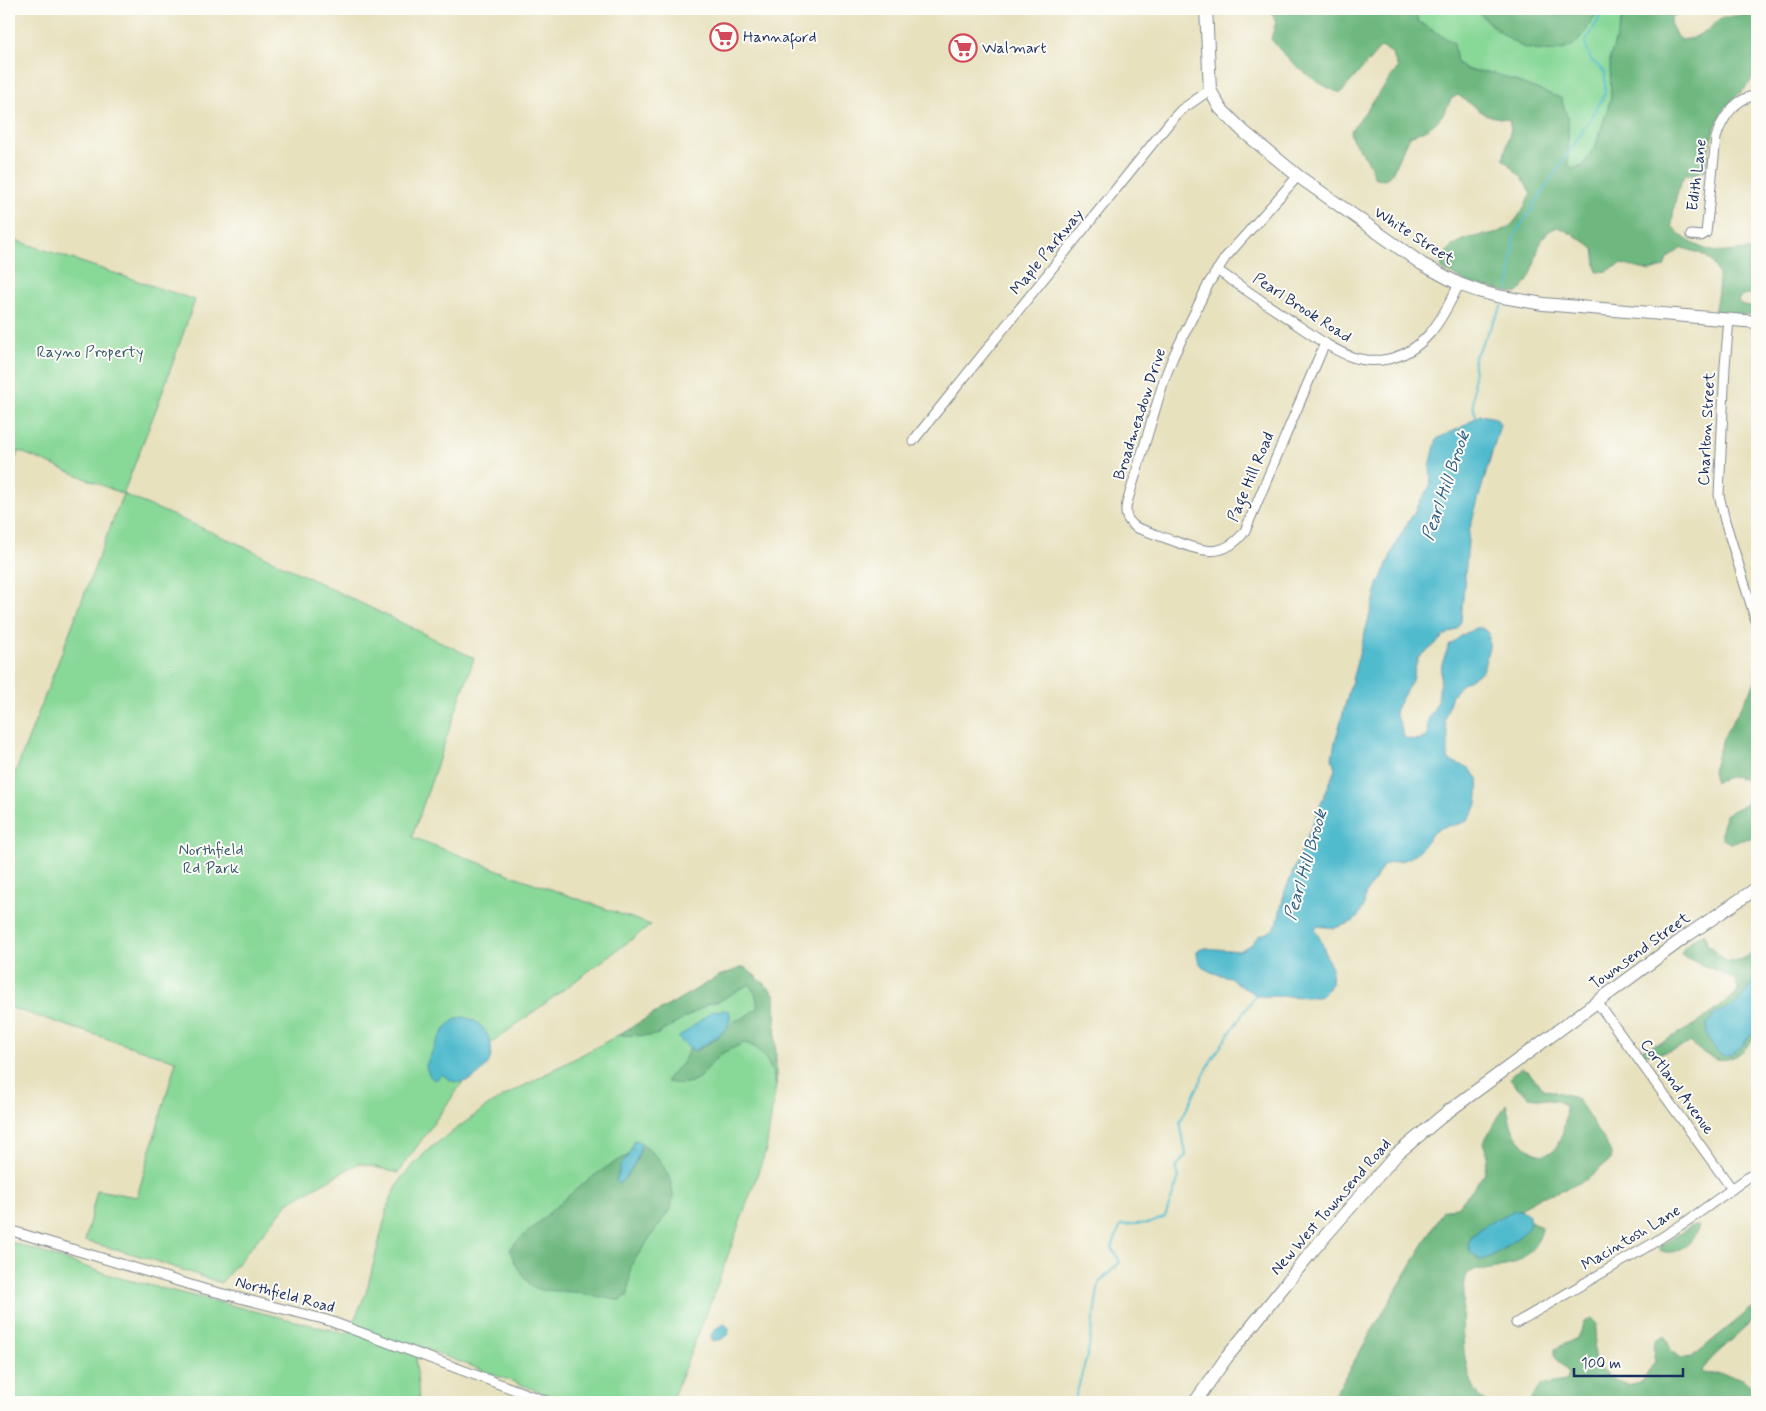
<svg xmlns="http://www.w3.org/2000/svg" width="1766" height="1411" viewBox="0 0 1766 1411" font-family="Mynerve,sans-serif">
	<rect width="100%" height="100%" fill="#fdfcf7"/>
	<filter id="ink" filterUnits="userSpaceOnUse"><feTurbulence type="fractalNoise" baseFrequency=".02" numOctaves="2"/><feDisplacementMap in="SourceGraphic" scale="10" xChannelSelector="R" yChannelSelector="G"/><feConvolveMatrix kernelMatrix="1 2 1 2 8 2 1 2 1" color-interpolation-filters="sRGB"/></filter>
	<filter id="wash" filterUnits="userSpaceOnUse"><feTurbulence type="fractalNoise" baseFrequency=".0096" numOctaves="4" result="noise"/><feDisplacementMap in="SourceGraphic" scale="20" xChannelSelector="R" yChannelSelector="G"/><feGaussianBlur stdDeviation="1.12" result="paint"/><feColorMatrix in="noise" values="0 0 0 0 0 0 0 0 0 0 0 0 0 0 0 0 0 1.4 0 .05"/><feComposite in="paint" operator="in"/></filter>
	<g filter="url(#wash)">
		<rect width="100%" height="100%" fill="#e7e1be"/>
		<g fill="#88d898" stroke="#52847b">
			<path d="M1414,9h64c6,15 33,30 46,39l54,-7 22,-32h25l-15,49 1,40 -15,47 -13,21 -10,3 -5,-3 -1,-23 -73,-70 -26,-3 -11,-7 -38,-41z"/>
			<polygon points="9,238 195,300 160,399 123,494 239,544 474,658 412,837 514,876 651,925 490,1044 398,1173 359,1163 289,1202 221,1283 144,1257 85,1241 97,1190 137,1197 176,1061 9,1007 9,789 123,494 19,451 9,472"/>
			<polygon points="744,967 766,985 775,995 776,1085 766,1150 714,1294 671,1402 568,1402 420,1347 416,1362 419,1402 9,1402 9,1244 11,1242 116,1277 348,1334 366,1293 389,1202 402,1177 429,1149 490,1104 613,1038 719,976"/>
		</g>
		<g fill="#6eb880" stroke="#44746f">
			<path d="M1270,9h144l5,13 35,21 3,20 11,7 26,3 67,25 7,21v46l5,4 10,-3 13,-21 15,-47 -1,-40 15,-49h58l-2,4 -9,3 -2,7 7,14 5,3 11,-2 15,-8 11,-11 6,-2 28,-3 3,3 -1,57c-6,14 -19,21 -28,32 -14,19 -18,39 -21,62l-2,3 -20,5c-8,15 -11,34 -12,50 11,14 34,27 52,26 9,0 18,-2 27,-2l4,41 -3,3 -12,3 -2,4 3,3 14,4 1,4 -2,3 -40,-1c3,-20 12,-45 -9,-58 -6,-4 -16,-6 -23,-8l-15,11 -3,8 -14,4 -29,-7 -14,7 -10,1 -3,-23 -13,-10 -22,-12c-4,1 -9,3 -11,5 -17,16 -8,44 -32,62l-48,-11 -26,-14 -1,-10c4,-4 8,-11 13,-14 16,-12 41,-7 56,-19 9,-8 16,-22 21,-33l-9,-15 -19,-19 8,-30 -2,-9 -23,-5 -28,-20 -7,4c-10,22 -19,30 -42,37l-18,39 -8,5 -9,-3 -4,-13 -18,-25 -2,-7 48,-64 -6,-15 -11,-6 -40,46c-25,-8 -54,-33 -70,-54l5,-17z"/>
			<path d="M1478,9h122c-9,12 -17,32 -32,39 -12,5 -30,4 -42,0 -12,-3 -43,-28 -48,-39z"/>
			<path d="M1757,679v113c-13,-18 -22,-19 -42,-10l-3,-9 11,-35z"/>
			<polygon points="1757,793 1757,837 1745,839 1731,844 1722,838 1722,825 1726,814 1744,805"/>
			<path d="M1705,933l2,11 20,18 12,-1 18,-12v84c-20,31 -39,36 -67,9 -8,7 -38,15 -48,11l1,-4 20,-7 35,-19 38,-29 2,-6 -2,-8c-18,-11 -38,-14 -55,-26 3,-10 15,-17 24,-21z"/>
			<path d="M744,967l22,18 9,10 1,90c-6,-18 -11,-36 -31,-42 -7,3 -15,6 -22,10 -23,17 -19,36 -56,29v-3c10,-13 17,-13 22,-31l6,3 21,-12 18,-18 7,-2 17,-11 -2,-12 -6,-12 -31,17 -11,3 -50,30 -7,2 -33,-1 101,-59z"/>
			<path d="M1522,1068l5,2 16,19 29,7 7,5 27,42 5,10 -1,7 -21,18 -18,9 -36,12 -14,11h-6l-23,12 -21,14 5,22 6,3c13,-5 44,-27 48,-39l12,5c-1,15 -15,29 -28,36 -11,5 -31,7 -43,8l-5,3c-5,35 -9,103 19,128h-155l113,-191 16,-5 25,-32 4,-19 -5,-12 23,-39c3,9 4,22 9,30 31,42 50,13 51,-26l-9,-7 -28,-4 -12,-10 -7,-9 3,-5z"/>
			<path d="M641,1143l19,17 11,21 2,14 -2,13 -40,57 -3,30 -7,5h-5l-42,-8 -33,-2 -10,-4 -15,-21 -6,-14 2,-5c38,-32 72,-70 117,-91 -6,8 -11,16 -13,26l4,2c11,-11 20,-25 21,-40z"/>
			<path d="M1693,1225l5,1c1,15 -27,34 -39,23l1,-3z"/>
			<path d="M1757,1304v13l-44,40 -11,13 1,3c19,3 37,-2 49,15 4,6 5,6 5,14h-228l12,-17 25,-4 3,-7 -14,-18v-7l22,-11 7,-16 8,-3 5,5 -3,24 2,15 14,15 17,7 16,-4 12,-20 -2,-12 3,-9 9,-4 6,14 10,8 11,-1z"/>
		</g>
		<g fill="#51bbce" stroke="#367596">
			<path d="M1480,415l16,3 4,7 -31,106 -8,90 -4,8 -13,7 -14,13 -12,8 -6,23 -16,29 -1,5c1,3 3,5 4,7 3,6 2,12 7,18l12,1 9,-3 1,-17 10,-19 4,-37 7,-19 15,-11 12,-6h6l7,5v14l-6,24 -21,13 -10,11 -7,23 3,21v21l21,8 9,10c1,17 1,37 -16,45 -7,3 -16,2 -23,6 -12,6 -15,20 -26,27 -10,7 -21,4 -30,10l-18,29 -1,11 -7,12 -5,4 -17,6 -18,-2 -2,5c9,10 9,25 17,36l-1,17 -8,11 -5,2 -60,-1 -24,-14 -4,-5c-16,-3 -34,-7 -33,-26l4,-3h5l33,3 13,-7 6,-8 13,-5 6,-7 8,-33 49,-119 1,-4 -3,-10 3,-16 43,-157 19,-44 34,-57 -1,-18 6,-24 2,-4 22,-10z"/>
			<polygon points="1754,982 1757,982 1757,1027 1740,1048 1730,1055 1724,1056 1718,1053 1711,1044 1706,1034 1707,1024 1714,1015 1739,1002 1748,988"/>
			<path d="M724,1010l5,1c8,20 -23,31 -35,40l-16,-13 34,-27z"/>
			<path d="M464,1017c17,3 30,21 27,39 -2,12 -18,26 -31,26 -7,1 -13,-4 -18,-8l-6,6c-7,-2 -8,-8 -10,-14 5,-13 16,-37 27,-45 3,-3 7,-3 11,-4z"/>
			<path d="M636,1140l5,3c-1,15 -11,29 -21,40h-2l-2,-2 5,-16 8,-10 4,-13z"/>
			<path d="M1515,1210h4l9,4c2,5 3,10 -1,15 -6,8 -35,28 -45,32l-11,-8 -3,-9c8,-18 30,-25 47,-34z"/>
			<polygon points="725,1324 729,1328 728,1335 722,1339 712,1341 711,1335 715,1329"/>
		</g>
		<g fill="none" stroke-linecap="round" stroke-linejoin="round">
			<g stroke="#51bbce" stroke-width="2">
				<polyline points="1509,290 1514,236 1592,117 1605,93 1605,72 1591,60 1585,43 1600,17 1607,9"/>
				<polyline points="1477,419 1473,406 1474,358 1502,306"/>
				<polyline points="1074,1402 1088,1352 1099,1283 1120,1262 1112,1247 1121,1225 1151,1223 1165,1217 1179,1177 1175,1168 1186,1155 1180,1122 1212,1059 1257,993"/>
			</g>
		</g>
	</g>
	<g filter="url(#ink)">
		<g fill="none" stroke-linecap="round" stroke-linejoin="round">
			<g stroke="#81888e" stroke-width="11">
				<g id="street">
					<path d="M1298,176l-73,82 -16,25 -36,74 -9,23 -37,123c-3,12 0,18 10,25 13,4 25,9 37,13 29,11 50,18 71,-10l80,-188"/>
					<path d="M1691,235l10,1 5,-3 10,-95c5,-18 20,-42 41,-42"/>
					<path d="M1217,270c26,18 52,36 79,54 18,12 35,25 56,33 9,3 19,4 30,3 42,-5 61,-42 77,-76"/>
					<polyline points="1729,319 1725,366 1719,495 1725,521 1757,624"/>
					<polyline points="913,441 1170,122 1181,110 1210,90"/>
					<polyline points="1597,1002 1732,1189"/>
					<polyline points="9,1230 204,1289 327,1320 548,1402"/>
					<polyline points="1516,1323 1650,1245 1690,1219 1757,1171"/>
				</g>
			</g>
			<g stroke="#81888e" stroke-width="14">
				<g id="secondary">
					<polyline points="1206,9 1210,90 1220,108 1244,132 1298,176 1422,264 1459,284 1478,291 1497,296 1543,304 1757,322"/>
					<polyline points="1195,1402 1227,1357 1313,1250 1397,1154 1446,1113 1688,935 1757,888"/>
				</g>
			</g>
			<use href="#street" stroke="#fff" stroke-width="9"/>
			<use href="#secondary" stroke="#fff" stroke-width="12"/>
		</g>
	</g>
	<defs>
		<g id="supermarket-ring" transform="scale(1.4375)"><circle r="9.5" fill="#fdfcf7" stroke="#d1495b" stroke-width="1.5"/><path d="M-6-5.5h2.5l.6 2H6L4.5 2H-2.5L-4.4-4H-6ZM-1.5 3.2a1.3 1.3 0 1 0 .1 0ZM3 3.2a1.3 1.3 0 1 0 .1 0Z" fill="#d1495b"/></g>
	</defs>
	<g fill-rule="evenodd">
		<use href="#supermarket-ring" x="724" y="37"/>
		<use href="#supermarket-ring" x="963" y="48"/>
	</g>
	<g text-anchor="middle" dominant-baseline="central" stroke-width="4" stroke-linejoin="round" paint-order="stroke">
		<g font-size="16" fill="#1b2f5e" stroke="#fdfcf7" text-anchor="start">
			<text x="743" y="37">Hannaford</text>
			<text x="982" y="48">Walmart</text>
		</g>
		<g font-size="16" fill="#1b2f5e" stroke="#fdfcf7">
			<text transform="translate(1697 175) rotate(-83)">Edith Lane</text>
			<text transform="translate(1414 236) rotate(33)">White Street</text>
			<text transform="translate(1047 252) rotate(-51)">Maple Parkway</text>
			<text transform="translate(1302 308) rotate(33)">Pearl Brook Road</text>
			<text transform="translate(1140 414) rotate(-72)">Broadmeadow Drive</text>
			<text transform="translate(1707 429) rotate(-87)">Charlton Street</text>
			<text transform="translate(1251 477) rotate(-67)">Page Hill Road</text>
			<text transform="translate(1640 951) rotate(-36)">Townsend Street</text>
			<text transform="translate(1677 1087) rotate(54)">Cortland Avenue</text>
			<text transform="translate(1331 1207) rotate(-49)">New West Townsend Road</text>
			<text transform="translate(1631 1238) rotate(-31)">Macintosh Lane</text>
			<text transform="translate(285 1295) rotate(15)">Northfield Road</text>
		</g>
		<g font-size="16" fill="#36596c" stroke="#fdfcf7">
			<text x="90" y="352">Rayno Property</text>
			<text x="211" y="850">Northfield<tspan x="211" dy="18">Rd Park</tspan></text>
		</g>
		<g font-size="18" font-style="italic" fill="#2e6085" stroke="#fdfcf7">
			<text transform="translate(1446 486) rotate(-71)">Pearl Hill Brook</text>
			<text transform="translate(1306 865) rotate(-74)">Pearl Hill Brook</text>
		</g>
	</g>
	<rect width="1766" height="1411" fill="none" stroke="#fdfcf7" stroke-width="30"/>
	<path d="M1574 1368v8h109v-8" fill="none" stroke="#1b2f5e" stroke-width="2.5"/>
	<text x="1581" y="1368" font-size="15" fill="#1b2f5e" stroke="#fdfcf7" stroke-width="4" paint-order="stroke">100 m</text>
</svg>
